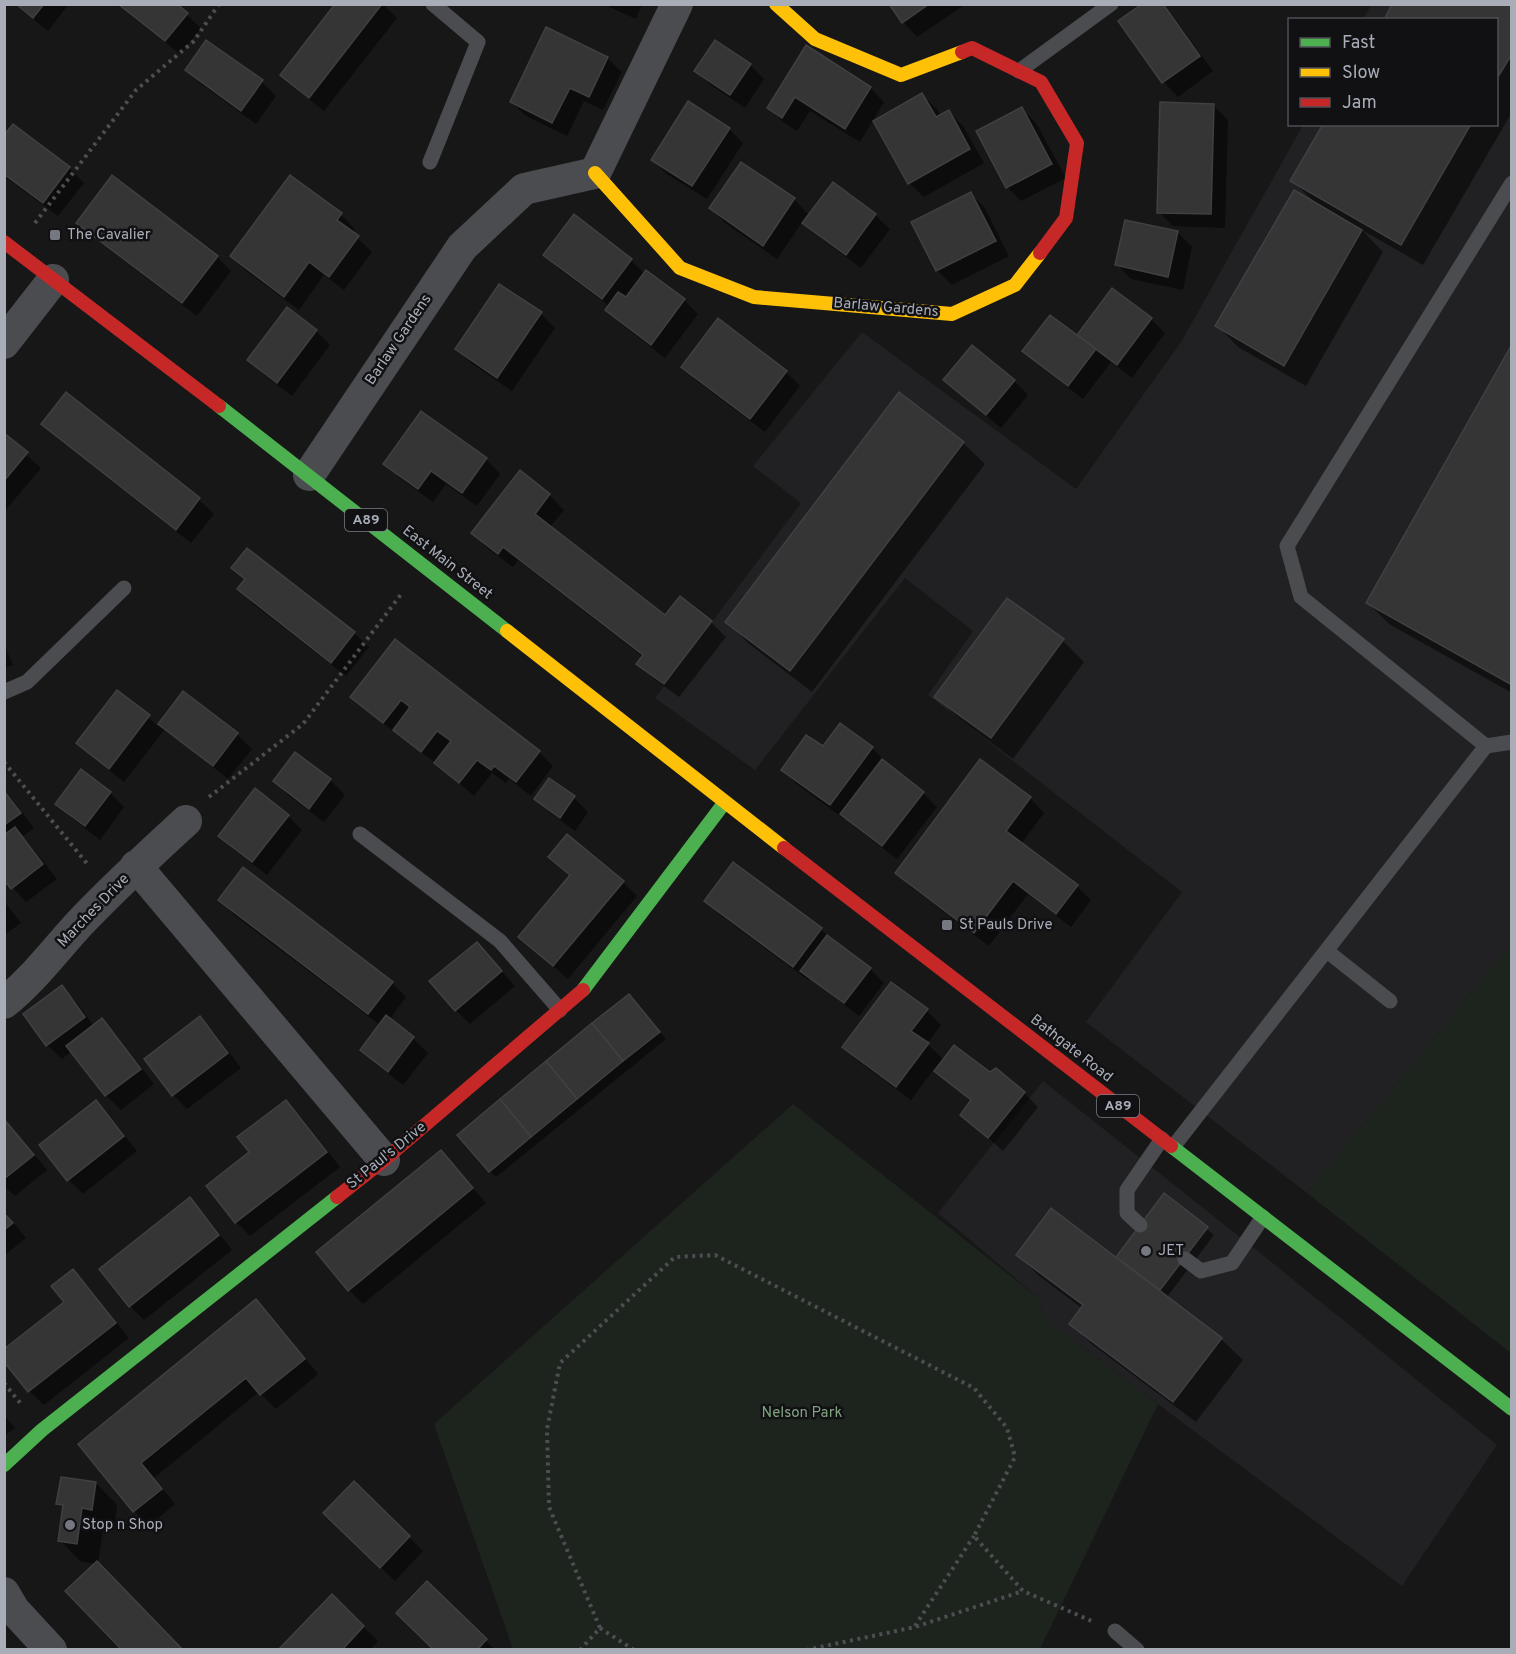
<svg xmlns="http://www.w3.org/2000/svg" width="1516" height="1654" viewBox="0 0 1516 1654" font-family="Overpass,sans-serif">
	<rect width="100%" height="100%" fill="#171717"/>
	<g fill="#212123">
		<polygon points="1371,5 1511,5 1511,944 1307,1193 1086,1022 1182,892 928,695 973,631 905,578 755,770 655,698 801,503 753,466 862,332 1076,489 1181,342 1303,125 1496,124 1496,20 1363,19"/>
		<polygon points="1043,1081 1269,1260 1497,1445 1402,1586 1191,1429 1042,1316 1041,1300 938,1213"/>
	</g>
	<g fill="#1d241e">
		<polygon points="1511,944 1511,1353 1307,1193"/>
		<polygon points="793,1104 1041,1300 1042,1316 1158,1404 1040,1649 513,1649 434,1424"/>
	</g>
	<g fill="#0007">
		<polygon points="15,4 69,4 48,31"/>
		<polygon points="116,4 175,4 201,28 180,54"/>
		<polygon points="337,4 383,4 397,18 324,111 296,89 282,75"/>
		<polygon points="603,4 642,4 636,19"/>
		<polygon points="891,4 962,4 963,6 917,37 903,22"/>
		<polygon points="1144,4 1164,4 1213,71 1178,97 1164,82 1120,22"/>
		<polygon points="1512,4 1512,112 1423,265 1362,230 1383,252 1306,386 1238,347 1217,325 1314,202 1292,180 1325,124 1496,124 1496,20"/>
		<polygon points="206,42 262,82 276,96 256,124 201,84 187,70"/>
		<polygon points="806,47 870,88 884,102 860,142 810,111 797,131 783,122 768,107"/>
		<polygon points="607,58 622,72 603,110 584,101 567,136 526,116 511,102"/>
		<polygon points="750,65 764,79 745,108 711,85 696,71"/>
		<polygon points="922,95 937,109 940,116 948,111 963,126 984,163 924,197 909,183"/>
		<polygon points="1213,105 1228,120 1225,228 1173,226 1159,212"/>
		<polygon points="1022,109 1036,123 1066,178 1021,201 1007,187"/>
		<polygon points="13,126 69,168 84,183 58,216 4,176 4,137"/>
		<polygon points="729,129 743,143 707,199 667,174 653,160"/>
		<polygon points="971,194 985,208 1009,256 952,285 937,270 913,223"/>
		<polygon points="794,199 810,216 875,215 890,229 861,268 819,237 803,221 777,259 725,223 711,208"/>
		<polygon points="341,215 355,229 352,233 372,252 344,290 324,275 299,310 246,271 232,256"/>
		<polygon points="78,223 217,257 231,271 197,316 93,237"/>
		<polygon points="1178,233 1192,247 1183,290 1131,279 1117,264"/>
		<polygon points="545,255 631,260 645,274 684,300 698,314 665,358 621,324 607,309 609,306 559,269"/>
		<polygon points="541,314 555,328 512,391 471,363 457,349"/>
		<polygon points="1151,319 1165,333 1132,378 1111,362 1083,399 1039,365 1024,351"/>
		<polygon points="316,331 330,345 292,396 263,374 249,360"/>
		<polygon points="1512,347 1512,693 1389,624 1368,603"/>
		<polygon points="683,366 786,372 800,386 765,432 697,381"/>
		<polygon points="945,380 1014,381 1028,395 1001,428 960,394"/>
		<polygon points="66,395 199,500 214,514 191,543 57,438 43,424"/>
		<polygon points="4,435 41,468 4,512"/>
		<polygon points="963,443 985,464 812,692 748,643 727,621"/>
		<polygon points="486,459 500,474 477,506 446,484 433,502 400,478 385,464"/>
		<polygon points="520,472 549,495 564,510 550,527 666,617 680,598 711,622 726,637 679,697 653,678 638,664 643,657 518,560 513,567 487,548 473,533"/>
		<polygon points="233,568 354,633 369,647 346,676 253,604 239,589 246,580"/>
		<polygon points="396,641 539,752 553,766 531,796 509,779 506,783 492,773 474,796 437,764 367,711 352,697"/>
		<polygon points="1063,641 1084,662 1013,759 958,718 936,697"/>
		<polygon points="4,643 13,665 4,668"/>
		<polygon points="117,692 158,726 184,693 237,734 252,749 228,779 165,729 124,782 92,757 78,743"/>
		<polygon points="872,748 886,762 885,763 923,793 937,807 897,859 856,828 845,817 844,819 797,784 783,770"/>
		<polygon points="295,754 330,780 345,795 324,822 289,796 275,781"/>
		<polygon points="980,761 1030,798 1044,813 1021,844 1077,886 1091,900 1071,927 1028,894 989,946 911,887 897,873"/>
		<polygon points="550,780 574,798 588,812 575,831 551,813 536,799"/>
		<polygon points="4,789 34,828 23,836 57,879 26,902 4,878"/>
		<polygon points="110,793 124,807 100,840 72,818 57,804"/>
		<polygon points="288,816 302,830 267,875 234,850 220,836"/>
		<polygon points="550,857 623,882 637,896 568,979 520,937 571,877"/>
		<polygon points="733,864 821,930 870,969 884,983 859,1016 810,978 808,980 720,915 706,901"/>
		<polygon points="220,900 392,983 406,997 389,1020 413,1038 428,1053 403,1085 376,1064 362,1050 380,1025 234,915"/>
		<polygon points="4,901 21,923 4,935"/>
		<polygon points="477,944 515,986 470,1024 456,1010"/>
		<polygon points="61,987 76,1002 94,1026 102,1020 116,1035 154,1084 121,1110 106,1095 72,1051 62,1059 47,1045"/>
		<polygon points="635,1003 666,1039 496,1177 490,1171"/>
		<polygon points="927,1011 941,1025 927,1044 944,1060 990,1074 1024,1093 1038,1107 1003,1151 962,1115 972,1102 934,1069 911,1100 858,1061 844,1047"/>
		<polygon points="199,1018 214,1032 241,1068 187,1109 173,1095"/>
		<polygon points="96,1102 110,1117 137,1151 83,1194 69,1180 41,1146"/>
		<polygon points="286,1102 300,1116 340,1167 250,1236 236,1222 251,1152"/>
		<polygon points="4,1118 47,1170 15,1196 4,1186"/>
		<polygon points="441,1152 486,1203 363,1304 349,1290"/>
		<polygon points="1164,1195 1214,1235 1167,1297 1221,1339 1243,1360 1196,1422 1093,1345 1071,1324 1083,1309 1039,1276 1018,1255 1122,1263"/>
		<polygon points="190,1199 204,1214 232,1250 144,1320 130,1306"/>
		<polygon points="4,1211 26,1238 4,1256"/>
		<polygon points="73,1271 87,1285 129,1338 44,1405 29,1391 4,1359 66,1303"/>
		<polygon points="256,1301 270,1316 318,1374 276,1409 259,1392 154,1478 175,1504 149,1526 134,1511 80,1444"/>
		<polygon points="4,1415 15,1428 4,1436"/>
		<polygon points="96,1483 117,1505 114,1530 103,1529 98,1564 81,1562 60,1540 64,1509 58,1503"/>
		<polygon points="354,1483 423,1551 395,1581 325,1513"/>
		<polygon points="427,1583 495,1650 435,1650"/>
		<polygon points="332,1596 378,1641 370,1650 280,1650"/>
	</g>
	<g fill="#353536" stroke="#3f4043" stroke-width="1.5">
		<polygon points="16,4 44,4 33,18"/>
		<polygon points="118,4 177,4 188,13 165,41"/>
		<polygon points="335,4 382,4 309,98 280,75"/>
		<polygon points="889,4 929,4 902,23"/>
		<polygon points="1142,4 1163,4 1200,56 1162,83 1118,21"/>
		<polygon points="1392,4 1512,4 1512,54 1496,80 1496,20 1384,20"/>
		<polygon points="546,27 608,57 589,97 570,88 552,123 510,102"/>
		<polygon points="206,40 263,80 241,111 185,70"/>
		<polygon points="715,40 751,64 730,95 694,71"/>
		<polygon points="806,45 871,87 845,129 795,97 782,118 767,108"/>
		<polygon points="922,93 936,117 949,110 970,149 908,184 873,121"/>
		<polygon points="688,101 730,128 692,186 651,160"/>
		<polygon points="1160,102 1214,104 1211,214 1157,213"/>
		<polygon points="1022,107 1052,164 1006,188 976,131"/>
		<polygon points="13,124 70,167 43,203 4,174 4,135"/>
		<polygon points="1323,124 1471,124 1401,245 1290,181"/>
		<polygon points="741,162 795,198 763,246 709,208"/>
		<polygon points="112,175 218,256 182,303 76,223"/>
		<polygon points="290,175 342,213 337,220 359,236 329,277 309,262 284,297 230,256"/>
		<polygon points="833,182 876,214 846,255 802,223"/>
		<polygon points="1294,190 1362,230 1284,366 1215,326"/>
		<polygon points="971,192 996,241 936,271 911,222"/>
		<polygon points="574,214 632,259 602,299 543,255"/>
		<polygon points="1125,220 1178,231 1168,277 1115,265"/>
		<polygon points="646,270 685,299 651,345 605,310 618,292 626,297"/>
		<polygon points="499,284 542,312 497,378 455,349"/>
		<polygon points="1112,288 1152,318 1117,365 1077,335"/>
		<polygon points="287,307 317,330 277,383 247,360"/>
		<polygon points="1050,315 1096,349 1068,386 1022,351"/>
		<polygon points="718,318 787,371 750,419 681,367"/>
		<polygon points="1512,344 1512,685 1366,603"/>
		<polygon points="972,345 1015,380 986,415 943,380"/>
		<polygon points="66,392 200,498 176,530 41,424"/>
		<polygon points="899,392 964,442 790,671 725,622"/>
		<polygon points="421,411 487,458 462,493 431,471 418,489 383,464"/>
		<polygon points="4,433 28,452 4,481"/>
		<polygon points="520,470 550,494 535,514 665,615 680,596 712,621 664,684 636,664 643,655 503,547 498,554 471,533"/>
		<polygon points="247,548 355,632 331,663 237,589 245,579 231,568"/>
		<polygon points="1007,598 1064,639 991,738 934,697"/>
		<polygon points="395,639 540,751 516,782 494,766 491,770 477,760 459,783 434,763 451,741 437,731 421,752 393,730 410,707 401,700 383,723 350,697"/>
		<polygon points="117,690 150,715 109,769 76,743"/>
		<polygon points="183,691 238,733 213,766 158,724"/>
		<polygon points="840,723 873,747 830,805 781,770 806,735 823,746"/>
		<polygon points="295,752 331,779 309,809 273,781"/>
		<polygon points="882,759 924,792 882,846 840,814"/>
		<polygon points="980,759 1031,797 1006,831 1078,885 1056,914 1013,881 974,933 895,873"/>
		<polygon points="81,769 111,792 85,826 55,804"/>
		<polygon points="549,778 575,796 560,818 534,799"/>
		<polygon points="255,788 289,815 252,862 218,836"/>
		<polygon points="4,791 21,813 4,825"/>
		<polygon points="15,827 43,864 11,889 4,880 4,835"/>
		<polygon points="567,834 624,881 553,966 518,937 570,875 548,857"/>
		<polygon points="733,862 822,928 793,967 704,901"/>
		<polygon points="243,867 393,982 368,1014 218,900"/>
		<polygon points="827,935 871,968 844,1003 800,971"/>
		<polygon points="477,942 502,971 455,1011 429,981"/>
		<polygon points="891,982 928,1009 911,1031 929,1043 896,1087 842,1047"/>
		<polygon points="62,985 85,1017 46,1046 23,1014"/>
		<polygon points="629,994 660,1032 623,1061 592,1023"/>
		<polygon points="386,1015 414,1037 388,1072 360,1050"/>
		<polygon points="200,1016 228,1053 172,1096 144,1059"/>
		<polygon points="102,1018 141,1069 105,1096 66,1046"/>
		<polygon points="592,1023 623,1061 577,1099 546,1061"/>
		<polygon points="954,1045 990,1072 996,1068 1025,1092 988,1138 960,1115 971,1100 934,1071"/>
		<polygon points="546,1061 577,1099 531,1137 500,1099"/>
		<polygon points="500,1099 531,1137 489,1172 457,1135"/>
		<polygon points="96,1100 124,1136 67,1181 39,1145"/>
		<polygon points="286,1100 327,1152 235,1223 206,1186 249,1152 237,1137"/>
		<polygon points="4,1119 34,1155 4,1179"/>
		<polygon points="441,1150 473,1188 348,1291 316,1252"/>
		<polygon points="1164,1193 1208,1227 1160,1290 1116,1257"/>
		<polygon points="190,1197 219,1235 129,1307 99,1269"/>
		<polygon points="1051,1208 1222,1338 1173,1402 1069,1324 1083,1305 1016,1255"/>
		<polygon points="4,1213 13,1223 4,1230"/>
		<polygon points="73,1269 116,1323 28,1392 4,1362 4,1349 64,1302 51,1286"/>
		<polygon points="256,1299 305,1359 260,1395 246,1378 141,1463 162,1489 133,1512 78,1444"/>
		<polygon points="61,1477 96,1482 92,1510 82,1508 77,1544 58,1541 63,1505 56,1504"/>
		<polygon points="354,1481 410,1536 380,1568 323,1513"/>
		<polygon points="97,1561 183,1650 122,1650 65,1591"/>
		<polygon points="427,1581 487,1639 477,1650 434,1650 396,1613"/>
		<polygon points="332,1594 364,1626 342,1650 278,1650"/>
	</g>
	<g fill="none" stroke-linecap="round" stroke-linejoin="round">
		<g stroke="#4d4e52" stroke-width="4" stroke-dasharray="3 4.5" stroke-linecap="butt">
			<polyline points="35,223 136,90 194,41 219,4"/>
			<polyline points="4,762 89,866"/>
			<polyline points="209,797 303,724 402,593"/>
			<polyline points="4,1383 21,1404"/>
			<polyline points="915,1626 974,1536"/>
			<polyline points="600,1628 634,1650"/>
			<polyline points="580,1650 600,1628 549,1507 547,1429 560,1363 675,1257 715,1255 974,1388 1007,1428 1015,1457 974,1536 1023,1591 1094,1622"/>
			<polyline points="806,1650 915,1627 1023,1591"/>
		</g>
		<g stroke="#4b4c50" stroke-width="15">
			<polyline points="1019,71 1111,4"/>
			<polyline points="430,162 478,42 433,4"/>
			<polyline points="4,692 27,682 124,588"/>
			<polyline points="1486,746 1301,597 1287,546 1512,183"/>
			<polyline points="360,834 500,941 560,1010"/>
			<polyline points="1327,951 1390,1001"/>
			<polyline points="1173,1147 1486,746 1512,742"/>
			<polyline points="1140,1225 1127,1213 1127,1190 1162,1139"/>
			<polyline points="1185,1259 1201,1271 1232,1263 1263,1217"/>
			<polyline points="1115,1631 1137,1650"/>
		</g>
		<g stroke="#4b4c50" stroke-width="32">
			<polyline points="4,343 53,280"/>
			<polyline points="309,475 462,247 524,189 595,173 677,4"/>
			<polyline points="136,866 384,1160"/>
			<path d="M4,1003c29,-23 51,-53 76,-80 34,-36 70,-69 106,-102"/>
			<polyline points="4,1593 14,1610 51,1650"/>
		</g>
		<g stroke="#4caf50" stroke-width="14">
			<polyline points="219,406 507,631"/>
			<polyline points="583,990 725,802"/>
			<polyline points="1171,1146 1512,1409"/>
			<polyline points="4,1465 42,1430 337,1197"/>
		</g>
		<g stroke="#ffc107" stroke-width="14">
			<polyline points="776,4 815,39 901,75 962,52"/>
			<polyline points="595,173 680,268 754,297 952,314 1015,285 1040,253"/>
			<polyline points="507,631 784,848"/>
		</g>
		<g stroke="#c62828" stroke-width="14">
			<polyline points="962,52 972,48 1041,82 1077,143 1066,218 1040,253"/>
			<polyline points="4,242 219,406"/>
			<polyline points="784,848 1171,1146"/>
			<polyline points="337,1197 384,1160 583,990"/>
		</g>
	</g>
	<g fill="#757880" stroke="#111113" stroke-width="2">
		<rect x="49" y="229" width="12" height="12" rx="3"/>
		<rect x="941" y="919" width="12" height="12" rx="3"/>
		<circle cx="1146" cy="1251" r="6"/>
		<circle cx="70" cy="1525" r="6"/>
	</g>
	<g text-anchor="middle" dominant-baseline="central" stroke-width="5" stroke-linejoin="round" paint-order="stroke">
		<g fill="#111113" stroke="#7b7e86" stroke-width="1.5">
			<rect x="345" y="509" width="42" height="22" rx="4.5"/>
			<rect x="1097" y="1095" width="42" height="22" rx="4.5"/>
		</g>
		<g font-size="14" font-weight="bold" fill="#a8adb8">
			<text x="366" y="520">A89</text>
			<text x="1118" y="1106">A89</text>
		</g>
		<g font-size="15" fill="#a8adb8" stroke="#111113" text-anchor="start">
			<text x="67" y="235">The Cavalier</text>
			<text x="959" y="925">St Pauls Drive</text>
			<text x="1158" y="1251">JET</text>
			<text x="82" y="1525">Stop n Shop</text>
		</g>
		<g font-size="15" fill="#a8adb8" stroke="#111113">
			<text transform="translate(886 308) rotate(5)">Barlaw Gardens</text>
			<text transform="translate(399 340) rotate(-56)">Barlaw Gardens</text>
			<text transform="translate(447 563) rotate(38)">East Main Street</text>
			<text transform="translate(94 911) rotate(-46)">Marches Drive</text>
			<text transform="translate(1071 1049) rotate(38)">Bathgate Road</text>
			<text transform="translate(387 1156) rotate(-39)">St Paul's Drive</text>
		</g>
		<g font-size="15" fill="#7fa381" stroke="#111113">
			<text x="802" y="1413">Nelson Park</text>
		</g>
	</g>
	<rect width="1516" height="1654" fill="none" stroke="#a8adb8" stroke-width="12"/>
	<rect x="1288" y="18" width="210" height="108" fill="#111113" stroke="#4d4f55" stroke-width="1.5"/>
	<rect x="1300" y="38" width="30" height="9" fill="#4caf50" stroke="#4d4f55" stroke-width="1.5"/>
	<text x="1342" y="48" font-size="18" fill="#a8adb8">Fast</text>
	<rect x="1300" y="68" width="30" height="9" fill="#ffc107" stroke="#4d4f55" stroke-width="1.5"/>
	<text x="1342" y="78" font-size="18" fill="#a8adb8">Slow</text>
	<rect x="1300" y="98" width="30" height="9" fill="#c62828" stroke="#4d4f55" stroke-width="1.5"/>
	<text x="1342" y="108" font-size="18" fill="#a8adb8">Jam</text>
</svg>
